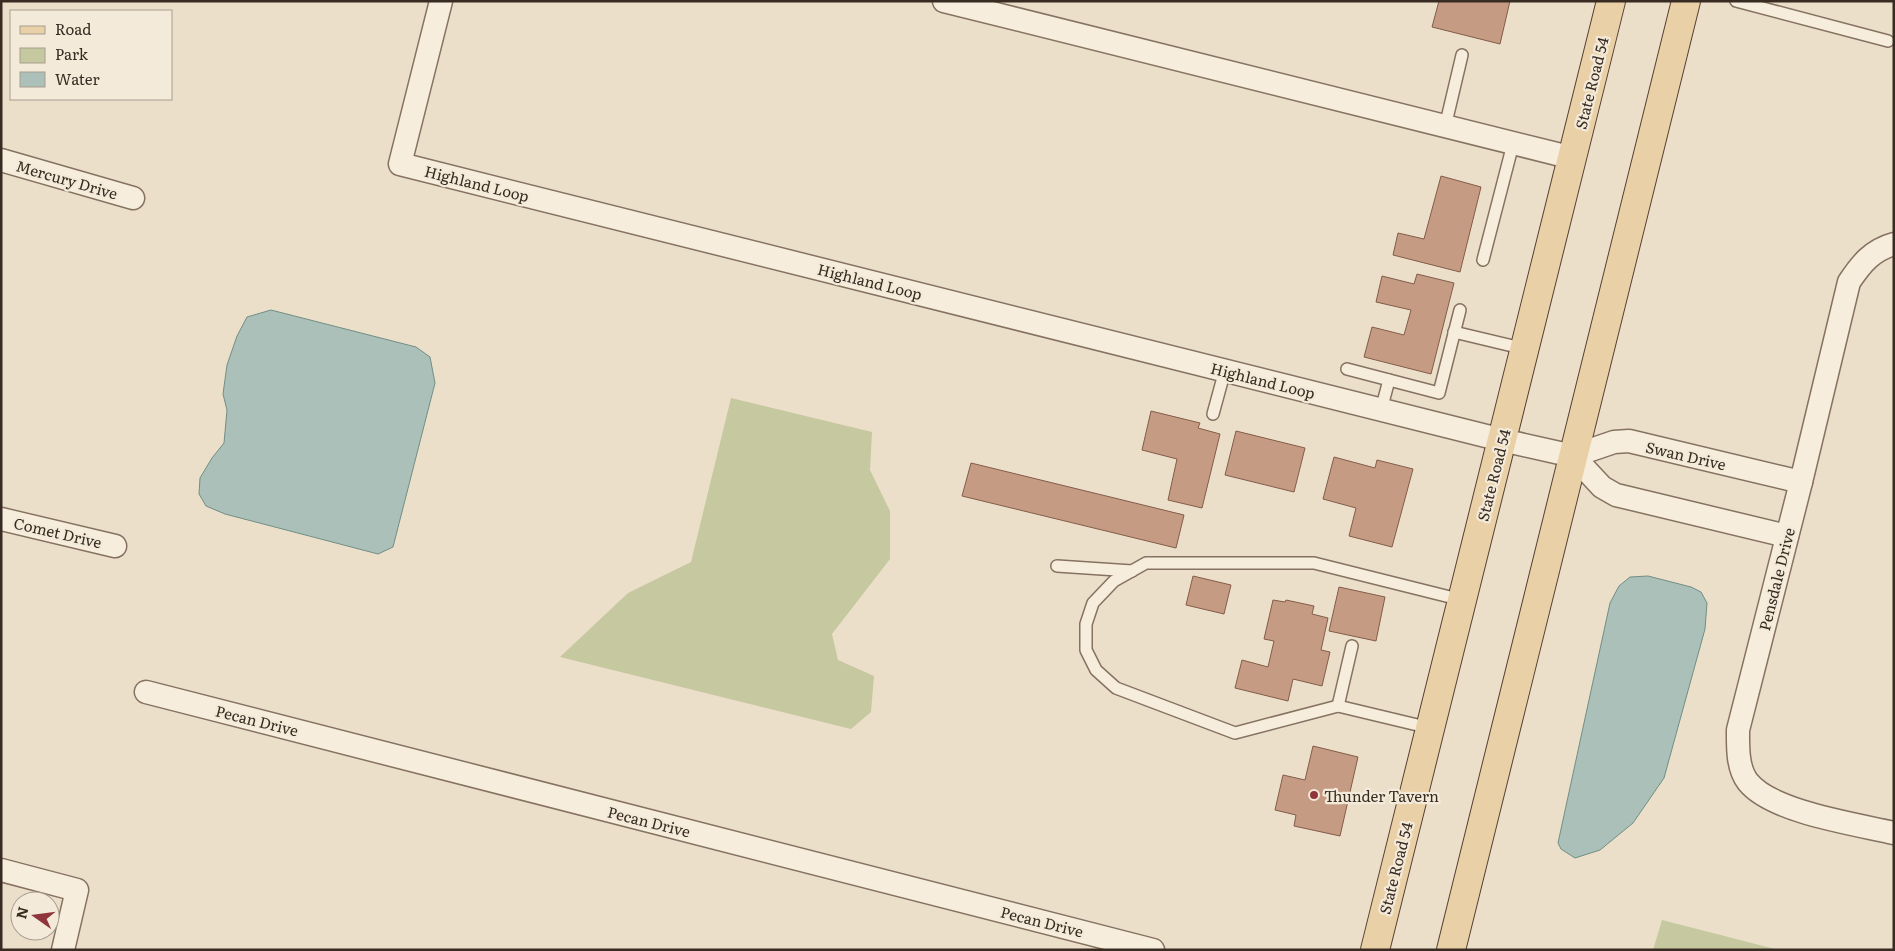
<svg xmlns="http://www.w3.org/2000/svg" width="1895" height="951" viewBox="0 0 1895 951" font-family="Literata,serif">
	<rect width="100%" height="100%" fill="#ebdfca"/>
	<g fill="#c6c89f">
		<polygon points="731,398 872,432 870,470 890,511 890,559 832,634 838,660 874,676 871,712 851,729 560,657 628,593 691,562"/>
		<polygon points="1662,920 1779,950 1653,950"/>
	</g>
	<g fill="#aac0b8" stroke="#718e85">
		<polygon points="271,310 416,347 430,357 435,383 393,547 378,554 225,514 206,506 199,494 200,478 212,458 224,443 227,410 223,394 227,365 237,336 247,317"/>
		<polygon points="1648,576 1691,587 1701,592 1707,603 1705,629 1664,778 1633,823 1600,850 1575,858 1561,849 1558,843 1610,603 1619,586 1630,577"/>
	</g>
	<g fill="#c59b84" stroke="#835c48">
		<polygon points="1439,1 1510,1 1500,44 1432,27"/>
		<polygon points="1441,176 1481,187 1460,272 1393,255 1398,233 1424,239"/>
		<polygon points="1417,274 1454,283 1431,374 1364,357 1372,327 1404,335 1411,310 1376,302 1382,276 1414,284"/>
		<polygon points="1151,411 1200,423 1198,428 1220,434 1202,508 1168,500 1177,459 1142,450"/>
		<polygon points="1236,431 1305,448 1294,492 1225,475"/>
		<polygon points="1334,457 1375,468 1377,460 1413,469 1392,547 1349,536 1356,508 1323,499"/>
		<polygon points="971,463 1184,515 1176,548 962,496"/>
		<polygon points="1193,576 1231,585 1224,614 1186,605"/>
		<polygon points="1339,587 1385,597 1376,641 1329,631"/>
		<polygon points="1273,600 1285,602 1286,600 1314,606 1312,614 1328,618 1321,650 1330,652 1322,686 1293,679 1288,701 1235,688 1242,660 1268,667 1274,641 1264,639"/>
		<polygon points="1313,746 1358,757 1340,836 1294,826 1296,815 1275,810 1283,775 1305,780"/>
	</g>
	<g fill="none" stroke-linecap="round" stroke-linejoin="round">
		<g stroke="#867260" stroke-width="14">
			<g id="lane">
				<polyline points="1736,1 1888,41"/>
				<polyline points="1445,127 1462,55"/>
				<polyline points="1483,260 1513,144"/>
				<polyline points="1454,332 1525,349"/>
				<polyline points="1347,369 1439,393 1460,310"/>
				<polyline points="1381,410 1389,380"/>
				<polyline points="1213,414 1225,370"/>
				<polyline points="1057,566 1132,571"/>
				<polyline points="1338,706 1352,646"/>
				<polyline points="1430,728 1338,706 1235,733 1116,688 1096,670 1086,650 1086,624 1093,603 1114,581 1146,563 1314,563 1462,600"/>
			</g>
		</g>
		<g stroke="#867260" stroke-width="25">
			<g id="street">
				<polyline points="441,1 400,164 1502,440 1573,456 1614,442 1629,441 1801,482"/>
				<polyline points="944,1 1573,158"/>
				<polyline points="1,160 133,198"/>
				<path d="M1894,244c-22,6 -33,20 -45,38l-48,200 -63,248c0,16 -1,38 10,52 24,30 107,42 146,51"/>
				<polyline points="1573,456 1602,487 1616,495 1787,536"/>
				<polyline points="1,519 115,546"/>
				<polyline points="146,692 1153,950"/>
				<polyline points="1,870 77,890 63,950"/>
			</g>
		</g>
		<g stroke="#554133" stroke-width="30">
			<g id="primary">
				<polyline points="1375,950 1611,1"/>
				<polyline points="1451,950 1686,1"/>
			</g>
		</g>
		<use href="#lane" stroke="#f6eddd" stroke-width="11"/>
		<use href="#street" stroke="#f6eddd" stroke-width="22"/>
		<use href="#primary" stroke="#ead0a6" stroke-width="28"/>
	</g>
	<circle fill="#90353c" stroke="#f3ead9" stroke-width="2" cx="1314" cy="795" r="5"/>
	<g text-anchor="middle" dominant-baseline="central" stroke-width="4.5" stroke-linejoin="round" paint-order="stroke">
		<g font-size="15" fill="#382b22" stroke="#f3ead9">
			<text transform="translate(1591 83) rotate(-76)">State Road 54</text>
			<text transform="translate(67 179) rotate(16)">Mercury Drive</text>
			<text transform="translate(477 183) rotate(14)">Highland Loop</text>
			<text transform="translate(870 281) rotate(14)">Highland Loop</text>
			<text transform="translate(1263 380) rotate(14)">Highland Loop</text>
			<text transform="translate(1686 455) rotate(13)">Swan Drive</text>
			<text transform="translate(1493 475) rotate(-76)">State Road 54</text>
			<text transform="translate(58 532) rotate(13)">Comet Drive</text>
			<text transform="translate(1776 579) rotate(-76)">Pensdale Drive</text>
			<text transform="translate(257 720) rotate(14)">Pecan Drive</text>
			<text transform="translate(649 821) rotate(14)">Pecan Drive</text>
			<text transform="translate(1395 868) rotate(-76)">State Road 54</text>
			<text transform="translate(1042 921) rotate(14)">Pecan Drive</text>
		</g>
		<g font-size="15" fill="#382b22" stroke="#f3ead9" text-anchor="start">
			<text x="1324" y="795">Thunder Tavern</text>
		</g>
	</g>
	<rect width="1895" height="951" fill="none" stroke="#382b22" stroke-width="5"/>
	<rect x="10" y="10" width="162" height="90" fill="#f3ead9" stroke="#a89e90"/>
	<rect x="20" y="26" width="25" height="8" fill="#ead0a6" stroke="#a89e90"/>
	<text x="55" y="35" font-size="15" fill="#382b22">Road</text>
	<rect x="20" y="48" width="25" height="15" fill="#c6c89f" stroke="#a89e90"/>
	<text x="55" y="60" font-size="15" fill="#382b22">Park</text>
	<rect x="20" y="72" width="25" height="15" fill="#aac0b8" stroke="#a89e90"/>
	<text x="55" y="85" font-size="15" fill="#382b22">Water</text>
	<g transform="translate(35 916) rotate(284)"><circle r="24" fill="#f3ead9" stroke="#a89e90"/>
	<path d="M0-4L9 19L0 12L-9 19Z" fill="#90353c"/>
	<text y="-8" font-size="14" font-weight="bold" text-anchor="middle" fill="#382b22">N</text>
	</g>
</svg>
